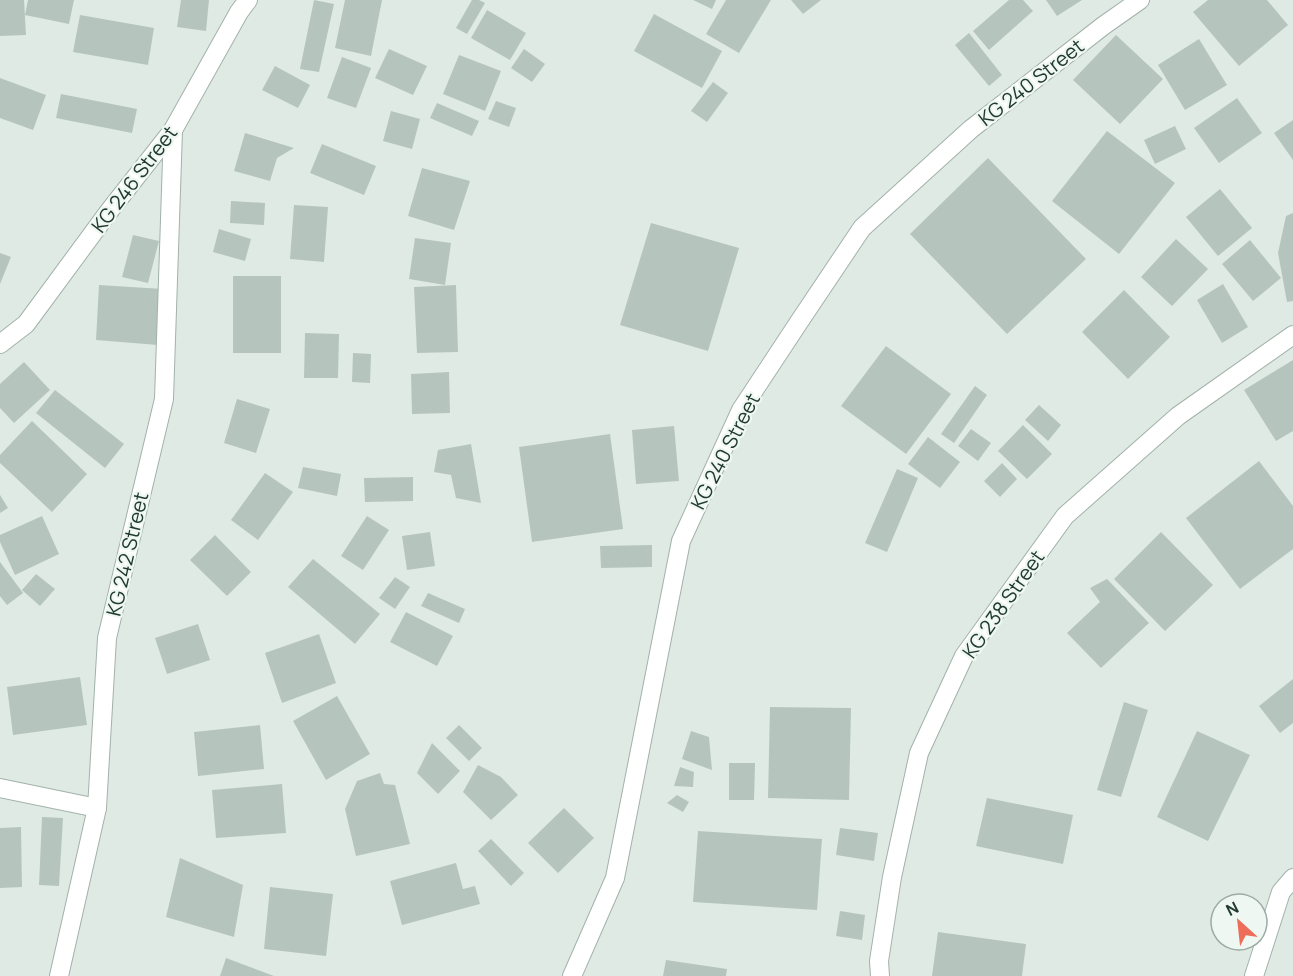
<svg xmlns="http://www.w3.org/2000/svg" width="1293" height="976" viewBox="0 0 1293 976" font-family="Manrope,sans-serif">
	<rect width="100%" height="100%" fill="#dfeae4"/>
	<g fill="#b5c5bd">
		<polygon points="0,0 24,0 26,35 0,36"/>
		<polygon points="28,0 74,0 69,24 25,15"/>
		<polygon points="181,0 209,0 206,31 177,27"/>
		<polygon points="314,0 334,4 319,72 300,69"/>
		<polygon points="345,0 382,0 371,56 335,48"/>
		<polygon points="472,0 479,0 485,3 467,34 456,28"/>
		<polygon points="693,0 716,0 712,9"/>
		<polygon points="726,0 771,0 739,53 706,34"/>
		<polygon points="791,0 821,0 803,14"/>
		<polygon points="1009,0 1023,0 1033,11 989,50 973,31"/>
		<polygon points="1046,0 1082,0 1057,16"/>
		<polygon points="1208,0 1267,0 1288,25 1239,66 1193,12"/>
		<polygon points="487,10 526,33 510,60 471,38"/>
		<polygon points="654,14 722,51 702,88 634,51"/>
		<polygon points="80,15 154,28 148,65 73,52"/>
		<polygon points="969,33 1002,75 989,86 955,45"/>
		<polygon points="1116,35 1163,79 1120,124 1073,80"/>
		<polygon points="1199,39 1227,85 1185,110 1158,65"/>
		<polygon points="389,49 427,66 413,95 375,78"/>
		<polygon points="524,49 545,64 532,82 511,68"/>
		<polygon points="459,55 501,71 485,111 443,94"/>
		<polygon points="342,57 371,68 356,108 327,98"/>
		<polygon points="275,66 310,85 298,108 262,90"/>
		<polygon points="0,78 46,95 33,130 0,118"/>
		<polygon points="713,82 728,93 707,122 691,111"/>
		<polygon points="61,94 137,109 132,133 56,118"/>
		<polygon points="1237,98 1262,133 1219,163 1194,128"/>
		<polygon points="496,101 516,108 509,127 488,119"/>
		<polygon points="437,103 479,121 472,136 430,118"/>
		<polygon points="391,111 420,119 412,149 383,141"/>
		<polygon points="1293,120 1293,160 1274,133"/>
		<polygon points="1175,126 1186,149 1155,164 1144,140"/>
		<polygon points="1107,131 1175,183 1119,254 1052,201"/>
		<polygon points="245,133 294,148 277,158 270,181 234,171"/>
		<polygon points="322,144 376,166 364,195 310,173"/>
		<polygon points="988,158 1086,259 1007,334 910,234"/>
		<polygon points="422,168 470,181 454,230 408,216"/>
		<polygon points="1220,189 1252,228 1218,256 1186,217"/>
		<polygon points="231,201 265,203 264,225 230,223"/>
		<polygon points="294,205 328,207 324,262 290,259"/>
		<polygon points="1293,213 1293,301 1287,302 1278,253 1286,216"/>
		<polygon points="651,223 739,248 708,351 620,325"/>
		<polygon points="219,229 251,239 245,261 213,252"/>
		<polygon points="133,235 159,241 148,283 122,277"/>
		<polygon points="415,238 451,243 445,285 409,279"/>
		<polygon points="1176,239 1208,269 1172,306 1141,277"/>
		<polygon points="1250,240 1281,278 1253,301 1222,264"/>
		<polygon points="0,253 11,257 0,284"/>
		<rect x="233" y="276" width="48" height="77"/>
		<polygon points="1223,284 1248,327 1222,343 1197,300"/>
		<polygon points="99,285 163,289 158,345 96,340"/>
		<polygon points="456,285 458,352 417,353 414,287"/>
		<polygon points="1124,290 1170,337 1128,379 1082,332"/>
		<polygon points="305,333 339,334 338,378 304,378"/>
		<polygon points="886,346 951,394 906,454 841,406"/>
		<polygon points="353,353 371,354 370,383 352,382"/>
		<polygon points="1293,360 1293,431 1276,441 1244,390"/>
		<polygon points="24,362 50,390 14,423 0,408 0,384"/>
		<polygon points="449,372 450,413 412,414 411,374"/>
		<polygon points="975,386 987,395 954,443 941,434"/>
		<polygon points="55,390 124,444 105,468 36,413"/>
		<polygon points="237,399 270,409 256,453 224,443"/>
		<polygon points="1039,405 1061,425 1048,441 1025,420"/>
		<polygon points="32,421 87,474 52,512 0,463 0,455"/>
		<polygon points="1023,425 1052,454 1027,479 998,451"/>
		<polygon points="674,426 679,481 636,484 632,430"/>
		<polygon points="971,429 991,443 978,461 958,446"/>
		<polygon points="610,434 623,529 532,542 519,447"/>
		<polygon points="928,437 960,462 940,488 908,464"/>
		<polygon points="471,444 481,503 456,498 451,475 434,472 438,450"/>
		<polygon points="1259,461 1293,506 1293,549 1240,589 1186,518"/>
		<polygon points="1002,463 1017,479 1000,497 984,481"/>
		<polygon points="303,467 341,474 337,496 298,488"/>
		<polygon points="897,469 918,478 887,552 865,543"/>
		<polygon points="265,473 293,492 258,540 231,520"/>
		<polygon points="413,477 413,501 365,502 364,478"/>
		<polygon points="0,495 8,508 0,513"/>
		<polygon points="42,516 59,554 15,575 0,542 0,535"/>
		<polygon points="367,516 389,530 363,570 341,556"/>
		<polygon points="430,532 435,566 407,570 402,536"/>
		<polygon points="1161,532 1213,585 1165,631 1114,579"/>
		<polygon points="215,535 251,572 227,596 190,560"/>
		<polygon points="652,545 652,567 601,568 600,546"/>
		<polygon points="313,559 380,614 355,644 288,587"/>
		<polygon points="0,562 23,593 7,605 0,596"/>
		<polygon points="36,574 55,589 40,606 22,590"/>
		<polygon points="395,577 410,587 395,609 379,598"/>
		<polygon points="1107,579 1149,623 1101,668 1067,633 1100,602 1090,588"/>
		<polygon points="428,593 465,609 459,623 421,606"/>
		<polygon points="406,612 453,636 437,666 390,642"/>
		<polygon points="198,624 210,660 167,674 155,638"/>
		<polygon points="319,634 336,683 282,703 265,653"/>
		<polygon points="80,677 87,725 13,735 7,687"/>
		<polygon points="1293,679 1293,723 1280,733 1259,706"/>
		<polygon points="337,696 370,754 326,780 293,721"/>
		<polygon points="1124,702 1148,710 1121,797 1097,790"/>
		<polygon points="770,707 851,708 849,800 768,798"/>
		<polygon points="260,725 264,769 198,776 194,732"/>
		<polygon points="459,725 482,748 469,761 446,738"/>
		<polygon points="691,731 709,737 712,770 682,759"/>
		<polygon points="1197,731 1250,755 1208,841 1157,817"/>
		<polygon points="432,743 460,771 438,794 417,773"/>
		<polygon points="729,763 755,763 754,800 729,800"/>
		<polygon points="478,765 501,777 518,795 491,820 463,792"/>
		<polygon points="680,767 694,772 693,787 674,786"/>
		<polygon points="380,773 384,784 395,785 410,844 356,856 345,809 357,781"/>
		<polygon points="282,784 286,833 216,838 212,790"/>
		<polygon points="677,795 689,802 683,812 667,803"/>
		<polygon points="987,798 1073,815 1063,864 976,846"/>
		<polygon points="564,808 594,838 558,873 528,843"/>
		<polygon points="42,817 63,818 59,886 39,885"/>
		<polygon points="21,827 22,887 0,888 0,828"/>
		<polygon points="840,828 878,833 874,861 836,855"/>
		<polygon points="698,831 822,839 817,910 693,902"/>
		<polygon points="491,839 524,873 511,886 478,851"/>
		<polygon points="180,858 243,885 234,937 166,917"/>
		<polygon points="456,863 463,889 475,886 480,904 402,925 390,881"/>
		<polygon points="270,887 333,894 326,956 264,949"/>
		<polygon points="840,911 865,915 862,940 836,936"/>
		<polygon points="938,932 1026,944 1022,976 932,976"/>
		<polygon points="226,958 274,976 220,976"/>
		<polygon points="666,960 727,969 726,976 663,976"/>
	</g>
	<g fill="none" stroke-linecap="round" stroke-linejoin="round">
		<g stroke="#a2b2aa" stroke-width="20">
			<g id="minor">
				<polyline points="0,344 26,324 110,210 173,130 239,12 248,0"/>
				<polyline points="0,788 97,808"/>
				<polyline points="59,976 97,808 107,638 164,399 173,130"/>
				<polyline points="572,976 615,878 681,541 741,410 799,322 862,228 971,129 1103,26 1140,0"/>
				<polyline points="880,976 879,961 892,877 919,753 964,656 1065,516 1178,416 1293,335"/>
				<polyline points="1254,976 1281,892 1293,878"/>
			</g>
		</g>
		<use href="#minor" stroke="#fff" stroke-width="18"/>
	</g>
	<g text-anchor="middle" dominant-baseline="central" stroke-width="4.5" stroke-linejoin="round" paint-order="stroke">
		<g font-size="20" fill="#213a30" stroke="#eff7f2">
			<text transform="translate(1031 82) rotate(-38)">KG 240 Street</text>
			<text transform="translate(134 179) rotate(-53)">KG 246 Street</text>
			<text transform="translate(725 451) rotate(-63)">KG 240 Street</text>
			<text transform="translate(127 554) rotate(-77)">KG 242 Street</text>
			<text transform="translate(1003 604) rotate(-55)">KG 238 Street</text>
		</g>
	</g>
	<g transform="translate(1239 922) rotate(333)"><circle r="28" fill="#eff7f2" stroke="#9daba4" stroke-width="1.5"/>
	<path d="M0-4.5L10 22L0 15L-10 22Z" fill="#ee6d59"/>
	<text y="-9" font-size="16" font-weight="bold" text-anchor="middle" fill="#213a30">N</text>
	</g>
</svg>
